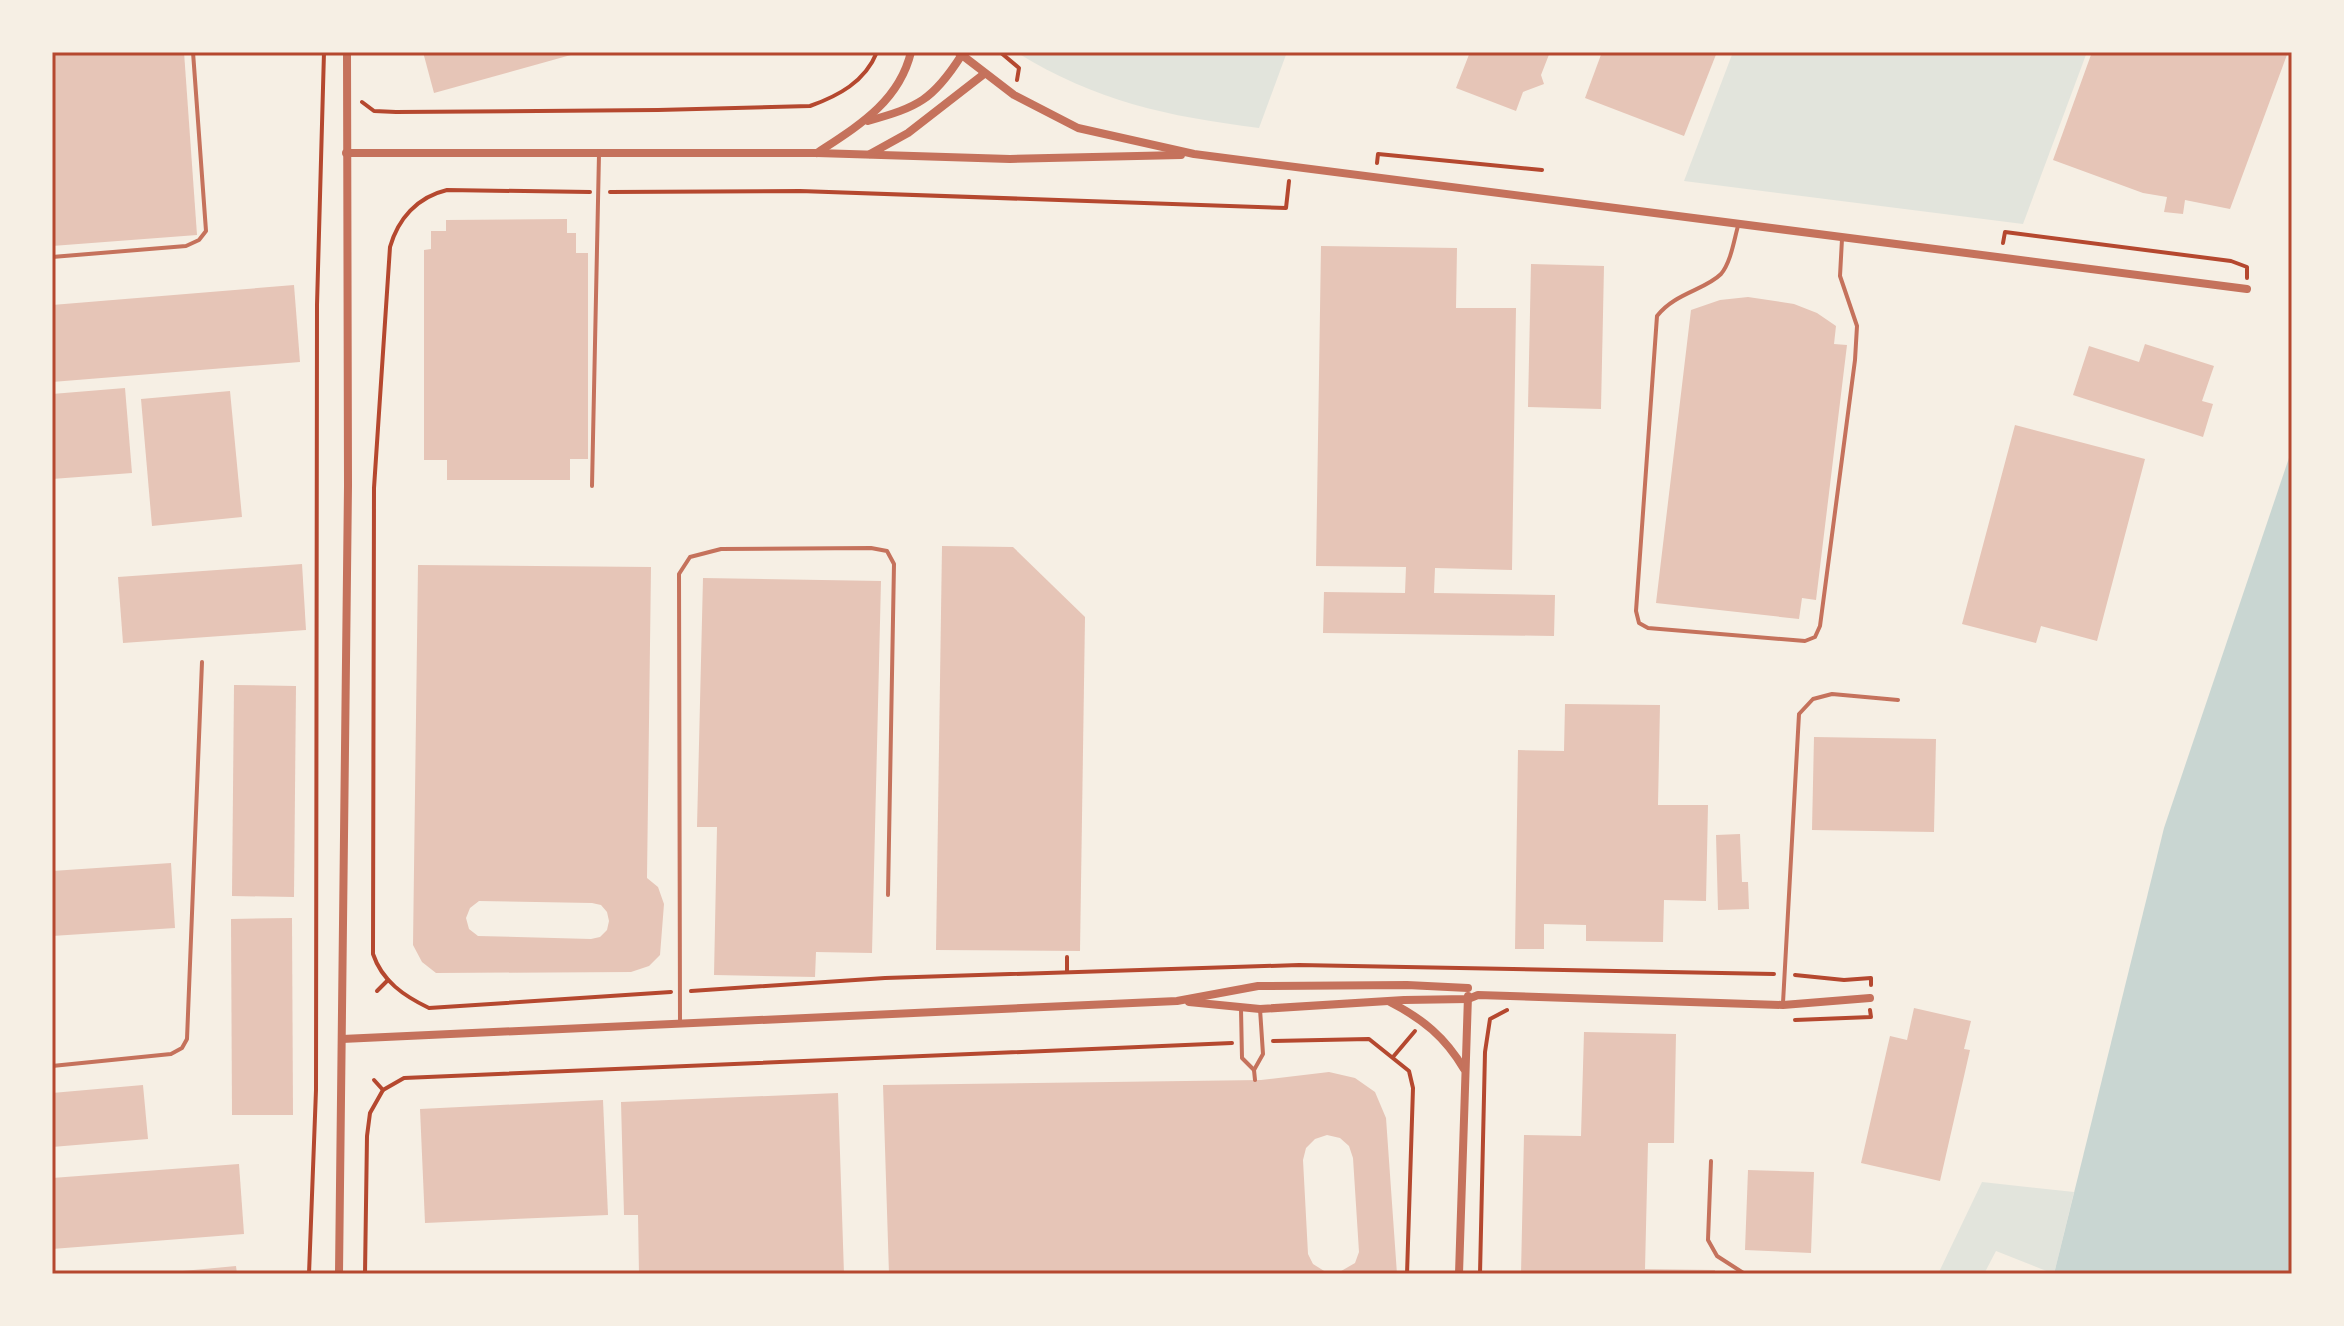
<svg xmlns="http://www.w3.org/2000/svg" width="2344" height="1326" viewBox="0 0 2344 1326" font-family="Cabin,sans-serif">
	<rect width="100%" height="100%" fill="#f6efe4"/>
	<g fill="#e2e4dc">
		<path d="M1016,52h271l-28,76c-93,-12 -162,-26 -243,-76z"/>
		<polygon points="1733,52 2087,52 2023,224 1684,181"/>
		<polygon points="1982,1182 2074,1192 2054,1274 1996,1251 1984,1274 1947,1274 1939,1272"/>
	</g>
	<polygon fill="#c9d6d2" points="2292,449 2292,1274 2054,1274 2164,828"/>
	<g fill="#e6c5b7" fill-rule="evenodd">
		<polygon points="52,52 184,52 197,235 52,246"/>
		<polygon points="423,52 578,52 578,53 434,93"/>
		<polygon points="1470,52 1550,52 1541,75 1544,84 1523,92 1516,111 1456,88"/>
		<polygon points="1602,52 1717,52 1684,136 1585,98"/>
		<polygon points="2092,52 2288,52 2230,209 2185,200 2183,214 2164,212 2167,197 2143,193 2053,160"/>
		<polygon points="567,219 567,233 576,233 576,253 588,253 588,459 570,459 570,480 447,480 447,460 424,460 424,250 431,249 431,231 446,231 446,220"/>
		<polygon points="1321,246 1457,248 1456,308 1516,308 1512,570 1435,568 1434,593 1555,595 1554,636 1323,633 1324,592 1405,593 1406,567 1316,566"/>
		<polygon points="1531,264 1604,266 1601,409 1528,407"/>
		<polygon points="294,285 300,362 52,382 52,305"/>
		<polygon points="1748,297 1794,304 1817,313 1836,326 1834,344 1847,345 1816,600 1802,598 1799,619 1656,603 1691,310 1720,300"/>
		<polygon points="2145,344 2214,366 2202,401 2213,404 2203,437 2073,395 2089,346 2139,362"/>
		<polygon points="125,388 132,473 52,479 52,394"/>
		<polygon points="230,391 242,517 152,526 141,399"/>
		<polygon points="2015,425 2145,459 2097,641 2041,626 2036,643 1962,624"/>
		<polygon points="942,546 1013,547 1085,617 1080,951 936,950"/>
		<polygon points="302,564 306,630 123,643 118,577"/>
		<path d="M418,565l233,2 -4,311 11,9 6,17 -4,51 -11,11 -18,6 -195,1 -14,-11 -9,-17zM479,901l113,2 9,2 6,7 2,9 -2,9 -7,7 -9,2 -113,-3 -9,-7 -3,-11 4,-10z"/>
		<polygon points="703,578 881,581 872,953 816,952 815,977 714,975 717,827 697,827"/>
		<polygon points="234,685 296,686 294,897 232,896"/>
		<polygon points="1565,704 1660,705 1658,805 1708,805 1706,901 1664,900 1663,942 1586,941 1586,925 1544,924 1544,949 1515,949 1518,750 1564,751"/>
		<polygon points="1814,737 1936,739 1934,832 1812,830"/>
		<polygon points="1740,834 1742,882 1748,882 1749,909 1718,910 1716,835"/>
		<polygon points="171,863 175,928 52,936 52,871"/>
		<polygon points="292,918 293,1115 232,1115 231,919"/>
		<polygon points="1914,1008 1971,1021 1964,1049 1970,1050 1940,1181 1861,1163 1890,1036 1907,1040"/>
		<polygon points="1584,1032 1676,1034 1674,1143 1648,1143 1645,1269 1715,1270 1715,1274 1521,1274 1524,1135 1581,1136"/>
		<polygon points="1329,1072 1355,1078 1375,1092 1386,1118 1397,1274 1336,1274 1355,1263 1359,1252 1353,1158 1349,1146 1340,1138 1327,1135 1315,1139 1306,1148 1303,1160 1308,1254 1313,1264 1329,1274 889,1274 883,1085 1261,1080"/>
		<polygon points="143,1085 148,1139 52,1147 52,1093"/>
		<polygon points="838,1093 844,1274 639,1274 638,1215 624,1215 621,1102"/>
		<polygon points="603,1100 608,1215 425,1223 420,1109"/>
		<polygon points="239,1164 244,1234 52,1249 52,1178"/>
		<polygon points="1748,1170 1814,1172 1811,1253 1745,1250"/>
		<polygon points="236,1266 237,1274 172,1274 172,1272"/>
	</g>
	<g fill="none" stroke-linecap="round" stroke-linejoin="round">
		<g stroke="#b5482f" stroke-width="4">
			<polyline points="1000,52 1019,68 1017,80"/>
			<path d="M362,102l12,9 22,1 262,-2 152,-4c28,-10 55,-24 67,-54"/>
			<polyline points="1377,163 1378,154 1542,170"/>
			<path d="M590,192l-143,-2c-30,7 -49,29 -57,57l-16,241 -1,466c9,27 31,42 56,54l242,-16"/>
			<polyline points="610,192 800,191 1286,208 1289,181"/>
			<polyline points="2003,243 2005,232 2231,261 2247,267 2247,278"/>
			<polyline points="1067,957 1067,972"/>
			<polyline points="1795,975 1844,980 1871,978 1871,985"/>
			<polyline points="377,991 388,980"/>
			<polyline points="691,991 885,978 1299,965 1774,974"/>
			<polyline points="1795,1020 1871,1017 1870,1010"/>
			<polyline points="1273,1041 1369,1039 1409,1071 1413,1088 1407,1274"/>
			<polyline points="1393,1057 1415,1031"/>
			<polyline points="374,1080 383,1090"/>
			<polyline points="309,1274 316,1090 317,305 324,52"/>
			<polyline points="365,1274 367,1136 370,1113 383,1090 404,1078 1232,1043"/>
			<polyline points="1480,1274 1485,1052 1490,1019 1507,1010"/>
		</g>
		<g stroke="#c5725c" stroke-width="4">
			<path d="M1738,226c-4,14 -7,36 -17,48 -16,16 -46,19 -64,42l-21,295 3,12 9,5 157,13 10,-4 5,-11 35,-266 2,-34 -17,-50 2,-37"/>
			<polyline points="52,257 186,246 199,240 206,231 193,52"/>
			<polyline points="592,486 599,154"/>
			<polyline points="1783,1003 1799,714 1813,699 1832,694 1898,700"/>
			<polyline points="1241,1009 1242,1058 1254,1070"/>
			<polyline points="680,1023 679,574 690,557 721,549 871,548 887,551 894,564 888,895"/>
			<polyline points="52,1066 171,1054 182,1048 187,1039 202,662"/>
			<polyline points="1255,1080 1254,1070 1263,1054 1260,1009"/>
			<polyline points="1711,1161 1708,1240 1717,1256 1745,1274"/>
		</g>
		<g stroke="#c5725c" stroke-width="8">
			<polyline points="958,52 1014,95 1078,128 1194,154 2247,289"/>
			<path d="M868,121c50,-14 65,-21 93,-65"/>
			<polyline points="346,153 817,153 1010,159 1181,155"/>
			<path d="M817,153c41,-27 82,-51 94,-101"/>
			<polyline points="870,154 908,133 984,74"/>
			<polyline points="1189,1002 1260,1009 1404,1000 1468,999 1478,995 1783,1005 1870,998"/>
			<path d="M1390,1002c33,17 55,35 74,67"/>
			<polyline points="342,1039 1177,1001 1258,986 1407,985 1468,988"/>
			<polyline points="339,1274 348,486 347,52"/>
			<polyline points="1459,1274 1468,996"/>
		</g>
	</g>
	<rect width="2344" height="1326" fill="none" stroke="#f6efe4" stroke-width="108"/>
	<rect x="54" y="54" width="2236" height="1218" fill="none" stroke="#b5482f" stroke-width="3"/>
</svg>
